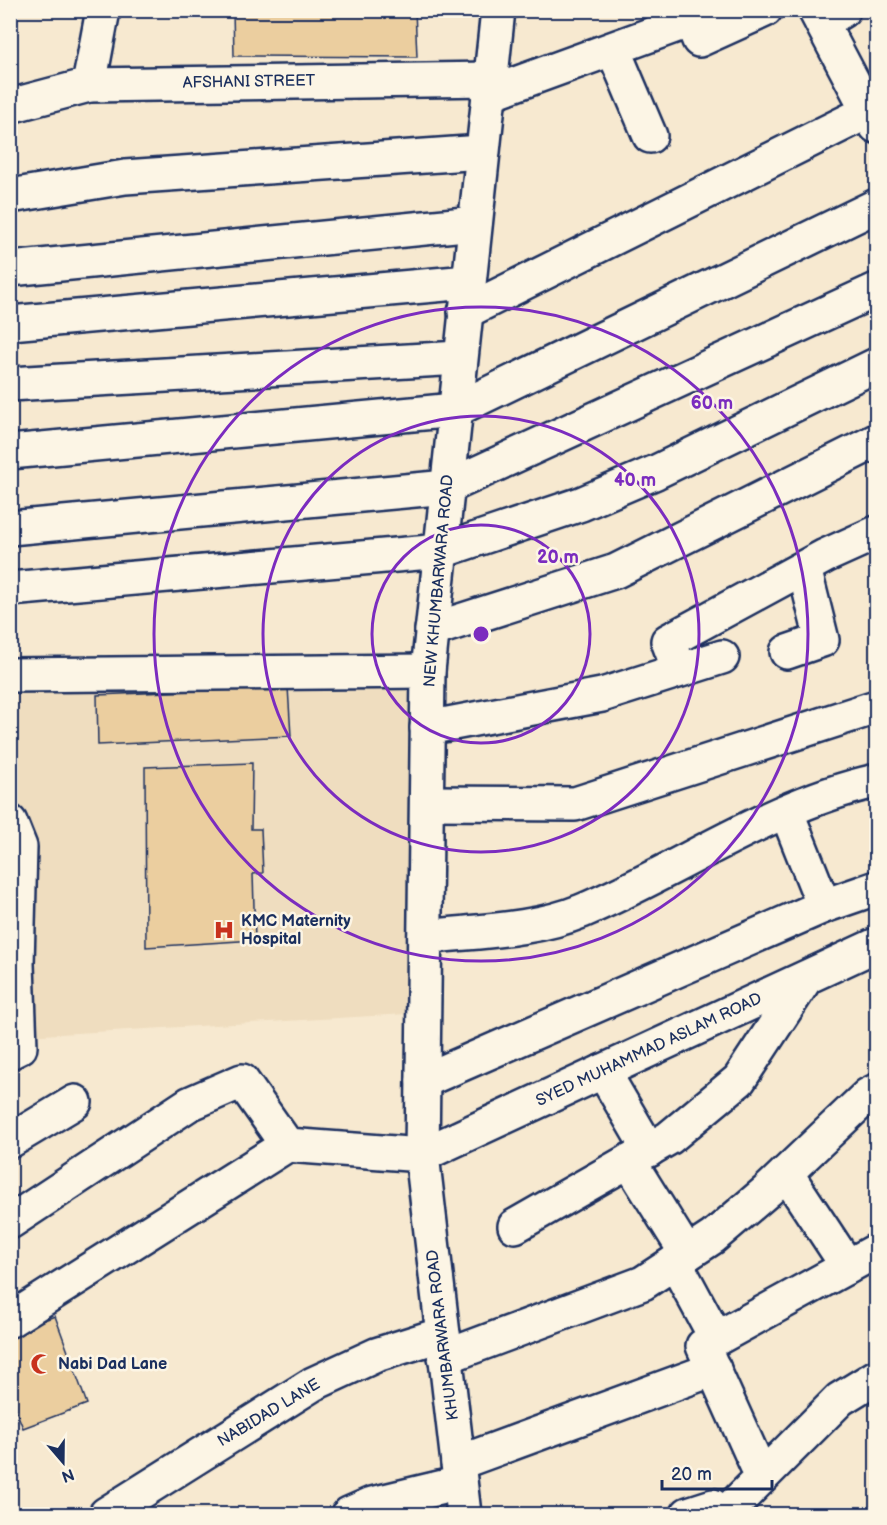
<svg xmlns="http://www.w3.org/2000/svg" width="887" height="1525" viewBox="0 0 887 1525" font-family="'Balsamiq Sans',sans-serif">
	<rect width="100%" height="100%" fill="#f7e9d0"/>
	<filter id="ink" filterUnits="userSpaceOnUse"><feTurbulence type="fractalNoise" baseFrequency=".0167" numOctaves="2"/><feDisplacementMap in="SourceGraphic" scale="12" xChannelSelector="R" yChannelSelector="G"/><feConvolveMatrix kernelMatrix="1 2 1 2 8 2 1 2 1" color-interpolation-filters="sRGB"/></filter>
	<g filter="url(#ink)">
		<polygon fill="#efddbf" points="428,671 424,1013 25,1036 16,675"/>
		<g fill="#ebce9f" stroke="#1b2f5e" stroke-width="1.5">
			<polygon points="233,10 415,10 417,57 234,56"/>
			<polygon points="288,687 291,736 98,745 97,695"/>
			<polygon points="252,763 251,829 261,829 263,873 253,874 255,940 146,947 145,767"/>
			<polygon points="55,1316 87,1404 23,1428 10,1395 10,1333"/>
		</g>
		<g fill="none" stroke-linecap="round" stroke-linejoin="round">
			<g stroke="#1b2f5e" stroke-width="38">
				<g id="street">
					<polyline points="822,23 843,10"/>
					<polyline points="613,49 650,136"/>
					<polyline points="89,85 103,10"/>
					<polyline points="488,94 691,20 699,40 765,10"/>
					<polyline points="10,106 89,85 490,79"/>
					<polyline points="10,196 125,177 482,152"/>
					<polyline points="10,269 475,223"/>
					<polyline points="465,312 869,111"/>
					<polyline points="10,323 468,282"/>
					<polyline points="10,384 460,358"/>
					<polyline points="10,452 455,410 876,206"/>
					<polyline points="10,528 447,487 876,290"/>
					<polyline points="10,589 441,551 581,504 656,472 876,365"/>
					<polyline points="432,630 616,571 876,441"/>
					<polyline points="787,652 822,640 804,568"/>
					<polyline points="679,670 668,641 825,556 876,533"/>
					<polyline points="10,675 428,671"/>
					<polyline points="427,728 602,695 722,657"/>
					<polyline points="427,803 575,804 876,707"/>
					<polyline points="787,813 824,906"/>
					<polyline points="10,822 20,847 17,964 20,1047 10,1052"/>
					<path d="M425,937c51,-6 108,-6 157,-26 98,-41 189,-107 294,-130"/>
					<polyline points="603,1071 649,1150"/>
					<polyline points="423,1081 824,906 876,888"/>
					<polyline points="10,1141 75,1102"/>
					<polyline points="629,1161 687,1254"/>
					<polyline points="786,1173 848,1267"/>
					<polyline points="10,1222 189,1104 242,1081 287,1145"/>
					<polyline points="515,1226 669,1138 739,1080 806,978"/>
					<polyline points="675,1262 716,1338"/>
					<polyline points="445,1357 643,1283 713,1237 767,1191 868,1095 876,1091"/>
					<polyline points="458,1463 714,1369"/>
					<polyline points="762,1477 703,1346 876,1251"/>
					<polyline points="106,1514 313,1384 376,1355 443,1334"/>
					<polyline points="349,1514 372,1504 460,1483"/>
					<polyline points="688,1514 713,1506 716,1514"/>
					<polyline points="725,1514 840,1399 876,1377"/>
				</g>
			</g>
			<g stroke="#1b2f5e" stroke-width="38">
				<g id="secondary">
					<polyline points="815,10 876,126"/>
					<polyline points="10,1320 287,1145 422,1155 876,945"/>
					<polyline points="464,1514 422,1155 428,671 498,10"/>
				</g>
			</g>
			<use href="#street" stroke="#fcf5e5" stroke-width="33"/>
			<use href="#secondary" stroke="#fcf5e5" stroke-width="33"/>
		</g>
	</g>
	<g fill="none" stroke="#7b2cbf" stroke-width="3">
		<circle cx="481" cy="634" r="109"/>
		<circle cx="481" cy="634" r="218"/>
		<circle cx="481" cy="634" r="327"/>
	</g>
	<defs>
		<g id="hospital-bare" transform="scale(1.62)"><path d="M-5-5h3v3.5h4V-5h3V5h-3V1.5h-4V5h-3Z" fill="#c8321e" stroke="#fcf5e5" stroke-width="2.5" paint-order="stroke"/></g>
		<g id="mosque-bare" transform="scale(1.62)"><path d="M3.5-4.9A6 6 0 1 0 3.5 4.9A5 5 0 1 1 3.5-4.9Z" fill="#c8321e" stroke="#fcf5e5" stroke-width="2.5" paint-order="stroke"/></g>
	</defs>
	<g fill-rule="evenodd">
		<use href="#hospital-bare" x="224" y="930"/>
		<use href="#mosque-bare" x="41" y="1364"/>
	</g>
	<g text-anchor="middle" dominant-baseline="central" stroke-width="5" stroke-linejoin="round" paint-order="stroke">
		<g font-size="16" fill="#1b2f5e" stroke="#fcf5e5">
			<text transform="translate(249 82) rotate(-1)">AFSHANI STREET</text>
			<text transform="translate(439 581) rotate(-85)">NEW KHUMBARWARA ROAD</text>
			<text transform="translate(649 1050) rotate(-25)">SYED MUHAMMAD ASLAM ROAD</text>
			<text transform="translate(443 1335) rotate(-97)">KHUMBARWARA ROAD</text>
			<text transform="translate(269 1413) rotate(-31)">NABIDAD LANE</text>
		</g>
		<g font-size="16" font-weight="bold" fill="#1b2f5e" stroke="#fcf5e5" text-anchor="start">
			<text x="241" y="921">KMC Maternity<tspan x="241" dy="18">Hospital</tspan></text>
			<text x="58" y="1364">Nabi Dad Lane</text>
		</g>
	</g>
	<circle cx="481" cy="634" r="9" fill="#7b2cbf" stroke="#fcf5e5" stroke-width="3"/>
	<g font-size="18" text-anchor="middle" font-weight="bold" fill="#7b2cbf" stroke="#fcf5e5" stroke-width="5" stroke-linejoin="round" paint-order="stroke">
		<text x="712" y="409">60 m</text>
		<text x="635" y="486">40 m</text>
		<text x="558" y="563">20 m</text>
	</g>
	<rect width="887" height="1525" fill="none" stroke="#fcf5e5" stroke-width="36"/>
	<rect x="18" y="18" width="851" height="1489" fill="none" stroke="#1b2f5e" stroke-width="2" filter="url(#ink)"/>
	<g transform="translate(63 1462) rotate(160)" stroke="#fcf5e5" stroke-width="4.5" paint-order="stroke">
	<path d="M0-4.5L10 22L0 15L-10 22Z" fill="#1b2f5e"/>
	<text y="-9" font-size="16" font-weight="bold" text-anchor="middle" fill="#1b2f5e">N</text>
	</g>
	<path d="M662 1480v9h110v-9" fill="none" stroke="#1b2f5e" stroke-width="3"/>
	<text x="671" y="1480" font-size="18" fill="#1b2f5e" stroke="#fcf5e5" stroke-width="4.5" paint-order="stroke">20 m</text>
</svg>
